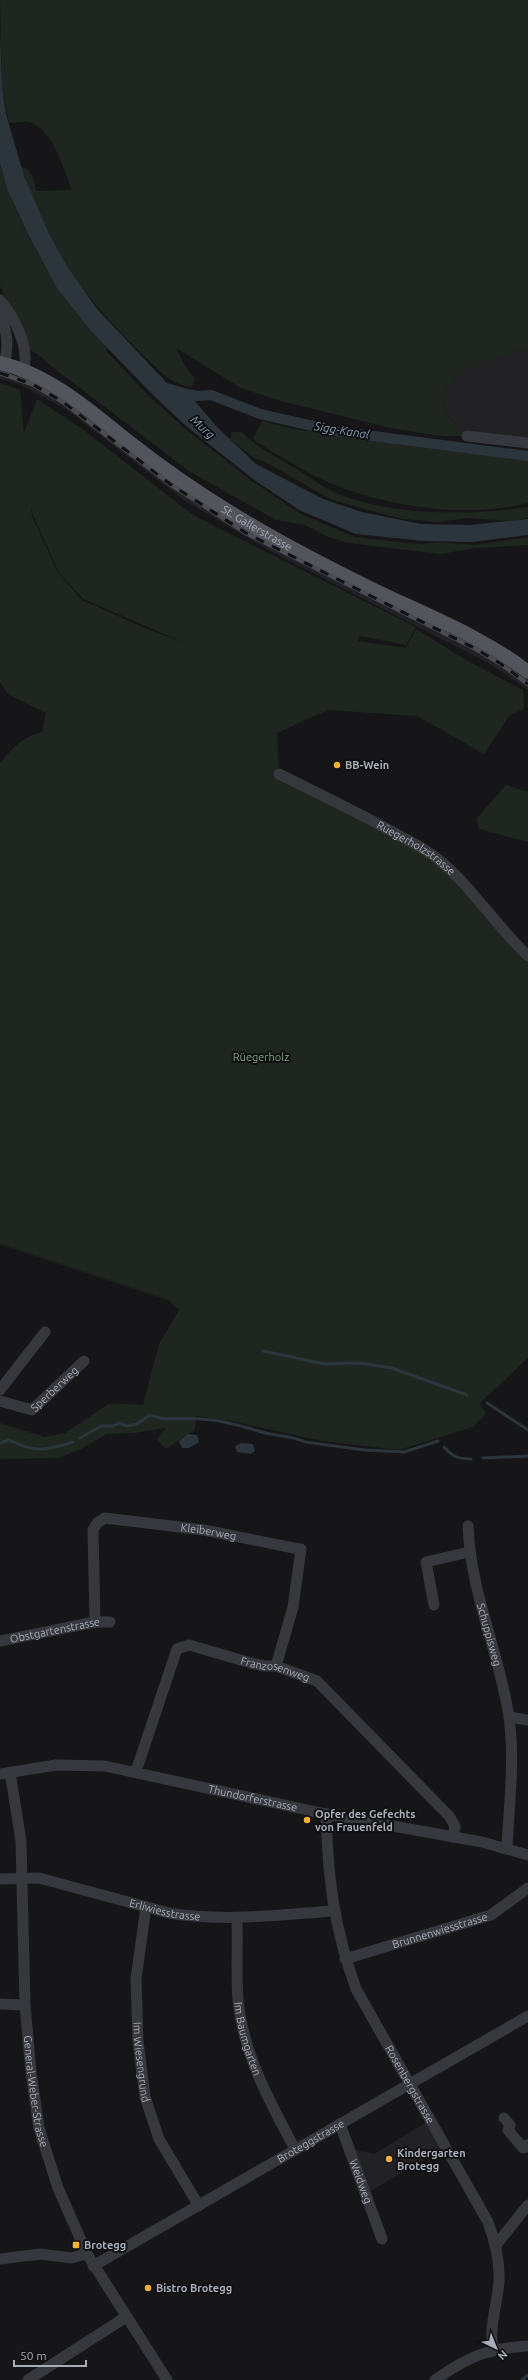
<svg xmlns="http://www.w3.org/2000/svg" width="528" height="2380" viewBox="0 0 528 2380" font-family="Ubuntu,sans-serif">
	<rect width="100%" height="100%" fill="#161618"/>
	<g fill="#222225">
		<polygon points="528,347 528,443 467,436 446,414 441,395 455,376 470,368"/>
		<polygon points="0,370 46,388 366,592 502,661 528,680 528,690 492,665 274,553 221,522 184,500 67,410 21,385 0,379"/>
		<polygon points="430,2120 445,2148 365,2194 352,2149 374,2154"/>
	</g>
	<g fill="#1e261f" fill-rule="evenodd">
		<path d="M0,0h528v347l-58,21 -15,8 -14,19 5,19 21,22h-27l-50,-8 -113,-28 -36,-12 -65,-40 9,18 10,12 -3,9c-21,-2 -33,-17 -47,-30 -38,-36 -72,-76 -96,-122 -10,-19 -17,-40 -25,-59l-3,-9 7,2 5,8 3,14 36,-1c-8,-20 -20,-64 -44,-68 -6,-1 -13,1 -19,1l-7,-37z"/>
		<path d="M0,165c21,68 58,132 107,183l-1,3 45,47 33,30 68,53 47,32 56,24 54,6 14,1 15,-2 36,3 54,-8v8l-52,3 -35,6 -93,-11 -22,-7 -21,-11 -29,-5 -87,-49 -138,-105 -13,-12 -7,-3 -31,-65z"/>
		<path d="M0,383l20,7 4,43 13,-34 44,29 112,87 223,112 -10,18 -46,-9 -2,5 48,7 10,-19 50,31 57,30 1,19 -15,7 -25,38 -67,-38 -89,-6 -51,23 2,41 143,73 106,109v402l-48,45 6,11 -13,13 -74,23 -77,-9 -91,-20 -35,-5 -1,13 -29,20 -9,-10 9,-11 -32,5 -27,1 -26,15 -22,9 -59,1v-36l45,14 20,-4 45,-30 33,2 16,-61 20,-34 -11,-10 -168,-56v-481c13,-15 22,-26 42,-31l4,-19 -38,-19 -8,-12zM31,506l2,9 26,58 24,26 102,44 -38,-14 -65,-29 -24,-27 -26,-57z"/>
		<path d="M262,421l31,8 235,31v43c-65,16 -142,4 -203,-22 -24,-11 -46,-26 -69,-39l-3,-4z"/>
		<path d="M232,432h10c15,15 34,25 53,36 13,8 27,19 41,25 55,23 134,23 192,14v11l-17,3 -44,-3 -28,4 -37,-3 -70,-19 -67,-38 -11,-4 -24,-19z"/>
		<polygon points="506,785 528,792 528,842 479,829 477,818"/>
	</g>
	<g fill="#2c353c">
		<polygon points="0,31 2,86 6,114 24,176 49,234 67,266 97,309 167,383 184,388 216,426 256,464 323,499 362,512 421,524 470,525 528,519 528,535 472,542 424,541 356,534 299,510 253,479 186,426 153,395 91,331 57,288 29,236 8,191 0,164"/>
		<polygon points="188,1434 197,1435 199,1442 189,1448 182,1448 179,1441"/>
		<polygon points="241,1443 253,1444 255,1451 251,1454 237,1452 235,1446"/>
	</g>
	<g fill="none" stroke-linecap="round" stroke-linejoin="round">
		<g stroke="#2c353c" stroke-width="3">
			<polyline points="263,1351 325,1364 359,1363 392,1368 467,1395"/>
			<polyline points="487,1403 528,1430"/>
			<path d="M80,1438l21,-12h12l6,-3 8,3 10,-2 13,-9c16,7 33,2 51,4 20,1 38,6 57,12 15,5 33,4 47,11l60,8 39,2 34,-11"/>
			<path d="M0,1443l9,-3c27,13 35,11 64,2"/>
			<path d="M444,1447c9,10 14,12 27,12"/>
			<polyline points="483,1458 528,1456"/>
			<polyline points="522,2380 528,2375"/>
		</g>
		<polyline stroke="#2c353c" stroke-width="10" points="177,392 197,396 211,395 260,414 335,431 528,456"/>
		<g stroke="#37383d" stroke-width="11">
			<path d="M0,300c14,16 31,50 23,70"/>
			<path d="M0,311c6,19 10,33 4,53"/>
			<polyline points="467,436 528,443"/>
			<path id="s1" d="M279,774c38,19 76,37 114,58 15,9 32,16 46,28 34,28 57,66 89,96"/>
			<polyline points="0,1390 45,1332"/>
			<path id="s2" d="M0,1401l32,9 52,-49"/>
			<path id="s3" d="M468,1526c3,69 31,125 41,191 6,43 0,88 -2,131"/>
			<polyline points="434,1605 426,1562 469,1552"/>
			<path id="s4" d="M95,1622l-2,-92 4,-7 8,-5 99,12 90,18 7,1 -8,58 -17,59"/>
			<path id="s5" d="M0,1641l95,-19h15"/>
			<polyline points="509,1717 528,1720"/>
			<path id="s6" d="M136,1771l41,-122 12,-4 62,18 14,3h11l41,15 132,135 6,10 -2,11"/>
			<path id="s7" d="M10,1772l11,69 4,164 6,67 8,56 19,60 29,66 80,126"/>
			<path id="s8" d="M0,1774l56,-9 49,1 221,48 156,28 46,13"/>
			<path id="s9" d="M326,1814c2,66 8,113 30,175l132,233c7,19 12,40 11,60 -2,23 -10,44 -6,67"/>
			<path id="s10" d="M0,1879l39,-1 130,35c55,9 109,2 164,-2"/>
			<path id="s11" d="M146,1907l-10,72 2,62 7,56 14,42 40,67"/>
			<path id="s12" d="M237,1918c1,28 -1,56 1,83 6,55 32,101 57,148"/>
			<path id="s13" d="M345,1959l146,-44 37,-27"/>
			<polyline points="0,2004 25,2005"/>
			<polyline points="504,2118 510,2125 508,2130 523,2148 527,2145 528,2147"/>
			<path id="s14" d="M340,2124l42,115"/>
			<polyline points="496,2245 528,2205"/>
			<polyline points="0,2259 41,2254 71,2258 87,2254"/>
			<path id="s15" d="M93,2266l435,-250"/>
			<polyline points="28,2380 126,2317"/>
			<path d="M435,2380c32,-23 54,-32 93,-34"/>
		</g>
		<path stroke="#53555c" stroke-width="14" id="s16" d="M0,363c49,11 90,48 128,78 75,60 156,105 242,147 53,26 112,48 158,84"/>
		<g stroke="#4a4c52" stroke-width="4.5">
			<polyline id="rail" points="0,373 32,384 63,402 170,484 246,533 476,649 501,664 528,684"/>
		</g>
		<use href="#rail" stroke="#111113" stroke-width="3" stroke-dasharray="9" stroke-linecap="butt"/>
	</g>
	<g fill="#f2b134" stroke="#111113" stroke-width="1.5">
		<circle cx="337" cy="765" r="4"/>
		<circle cx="307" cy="1820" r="4"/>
		<circle cx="389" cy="2159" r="4"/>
		<rect x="72" y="2241" width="8" height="8" rx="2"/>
		<circle cx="148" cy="2288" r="4"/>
	</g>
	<g text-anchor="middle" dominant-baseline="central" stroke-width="4" stroke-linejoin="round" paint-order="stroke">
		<g font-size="11" fill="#a8adb8" stroke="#111113">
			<text stroke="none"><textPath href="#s16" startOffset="307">St. Gallerstrasse</textPath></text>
			<text stroke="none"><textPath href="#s1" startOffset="156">Rüegerholzstrasse</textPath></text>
			<text stroke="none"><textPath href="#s2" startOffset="64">Sperberweg</textPath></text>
			<text stroke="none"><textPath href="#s4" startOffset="214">Kleiberweg</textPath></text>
			<text stroke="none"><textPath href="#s5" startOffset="56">Obstgartenstrasse</textPath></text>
			<text stroke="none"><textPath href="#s3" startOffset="111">Schuppisweg</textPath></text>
			<text stroke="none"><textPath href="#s6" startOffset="231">Franzosenweg</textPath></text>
			<text stroke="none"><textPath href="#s8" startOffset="257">Thundorferstrasse</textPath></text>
			<text stroke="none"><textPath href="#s10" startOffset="169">Erliwiesstrasse</textPath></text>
			<text stroke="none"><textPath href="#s13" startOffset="99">Brunnenwiesstrasse</textPath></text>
			<text stroke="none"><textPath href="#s12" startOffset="122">Im Baumgarten</textPath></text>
			<text stroke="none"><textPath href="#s11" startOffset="156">Im Wiesengrund</textPath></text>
			<text stroke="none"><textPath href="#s9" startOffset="288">Rosenbergstrasse</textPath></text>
			<text stroke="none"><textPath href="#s7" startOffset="321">General-Weber-Strasse</textPath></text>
			<text stroke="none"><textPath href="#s15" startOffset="251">Broteggstrasse</textPath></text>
			<text stroke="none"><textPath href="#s14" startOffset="61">Weidweg</textPath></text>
		</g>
		<g font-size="11" font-weight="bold" fill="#a8adb8" stroke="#111113" text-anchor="start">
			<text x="345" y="765">BB-Wein</text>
			<text x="315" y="1814">Opfer des Gefechts<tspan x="315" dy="13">von Frauenfeld</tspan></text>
			<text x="397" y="2153">Kindergarten<tspan x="397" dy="13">Brotegg</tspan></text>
			<text x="84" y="2245">Brotegg</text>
			<text x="156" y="2288">Bistro Brotegg</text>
		</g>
		<g font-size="11" fill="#7fa381" stroke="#111113">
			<text x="261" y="1057">Rüegerholz</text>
		</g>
		<g font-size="12" font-style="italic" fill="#7f9bb3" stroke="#111113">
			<text transform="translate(203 427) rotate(43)">Murg</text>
			<text transform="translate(342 430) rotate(9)">Sigg-Kanal</text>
		</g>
	</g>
	<g transform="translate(496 2348) rotate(137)" stroke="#111113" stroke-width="3" paint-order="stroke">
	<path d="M0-3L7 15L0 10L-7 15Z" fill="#a8adb8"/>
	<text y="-6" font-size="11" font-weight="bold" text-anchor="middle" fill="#a8adb8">N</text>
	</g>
	<path d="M14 2360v6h72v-6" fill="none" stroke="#a8adb8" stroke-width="2"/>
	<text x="20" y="2360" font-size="12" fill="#a8adb8" stroke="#111113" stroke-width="3" paint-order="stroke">50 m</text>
</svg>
